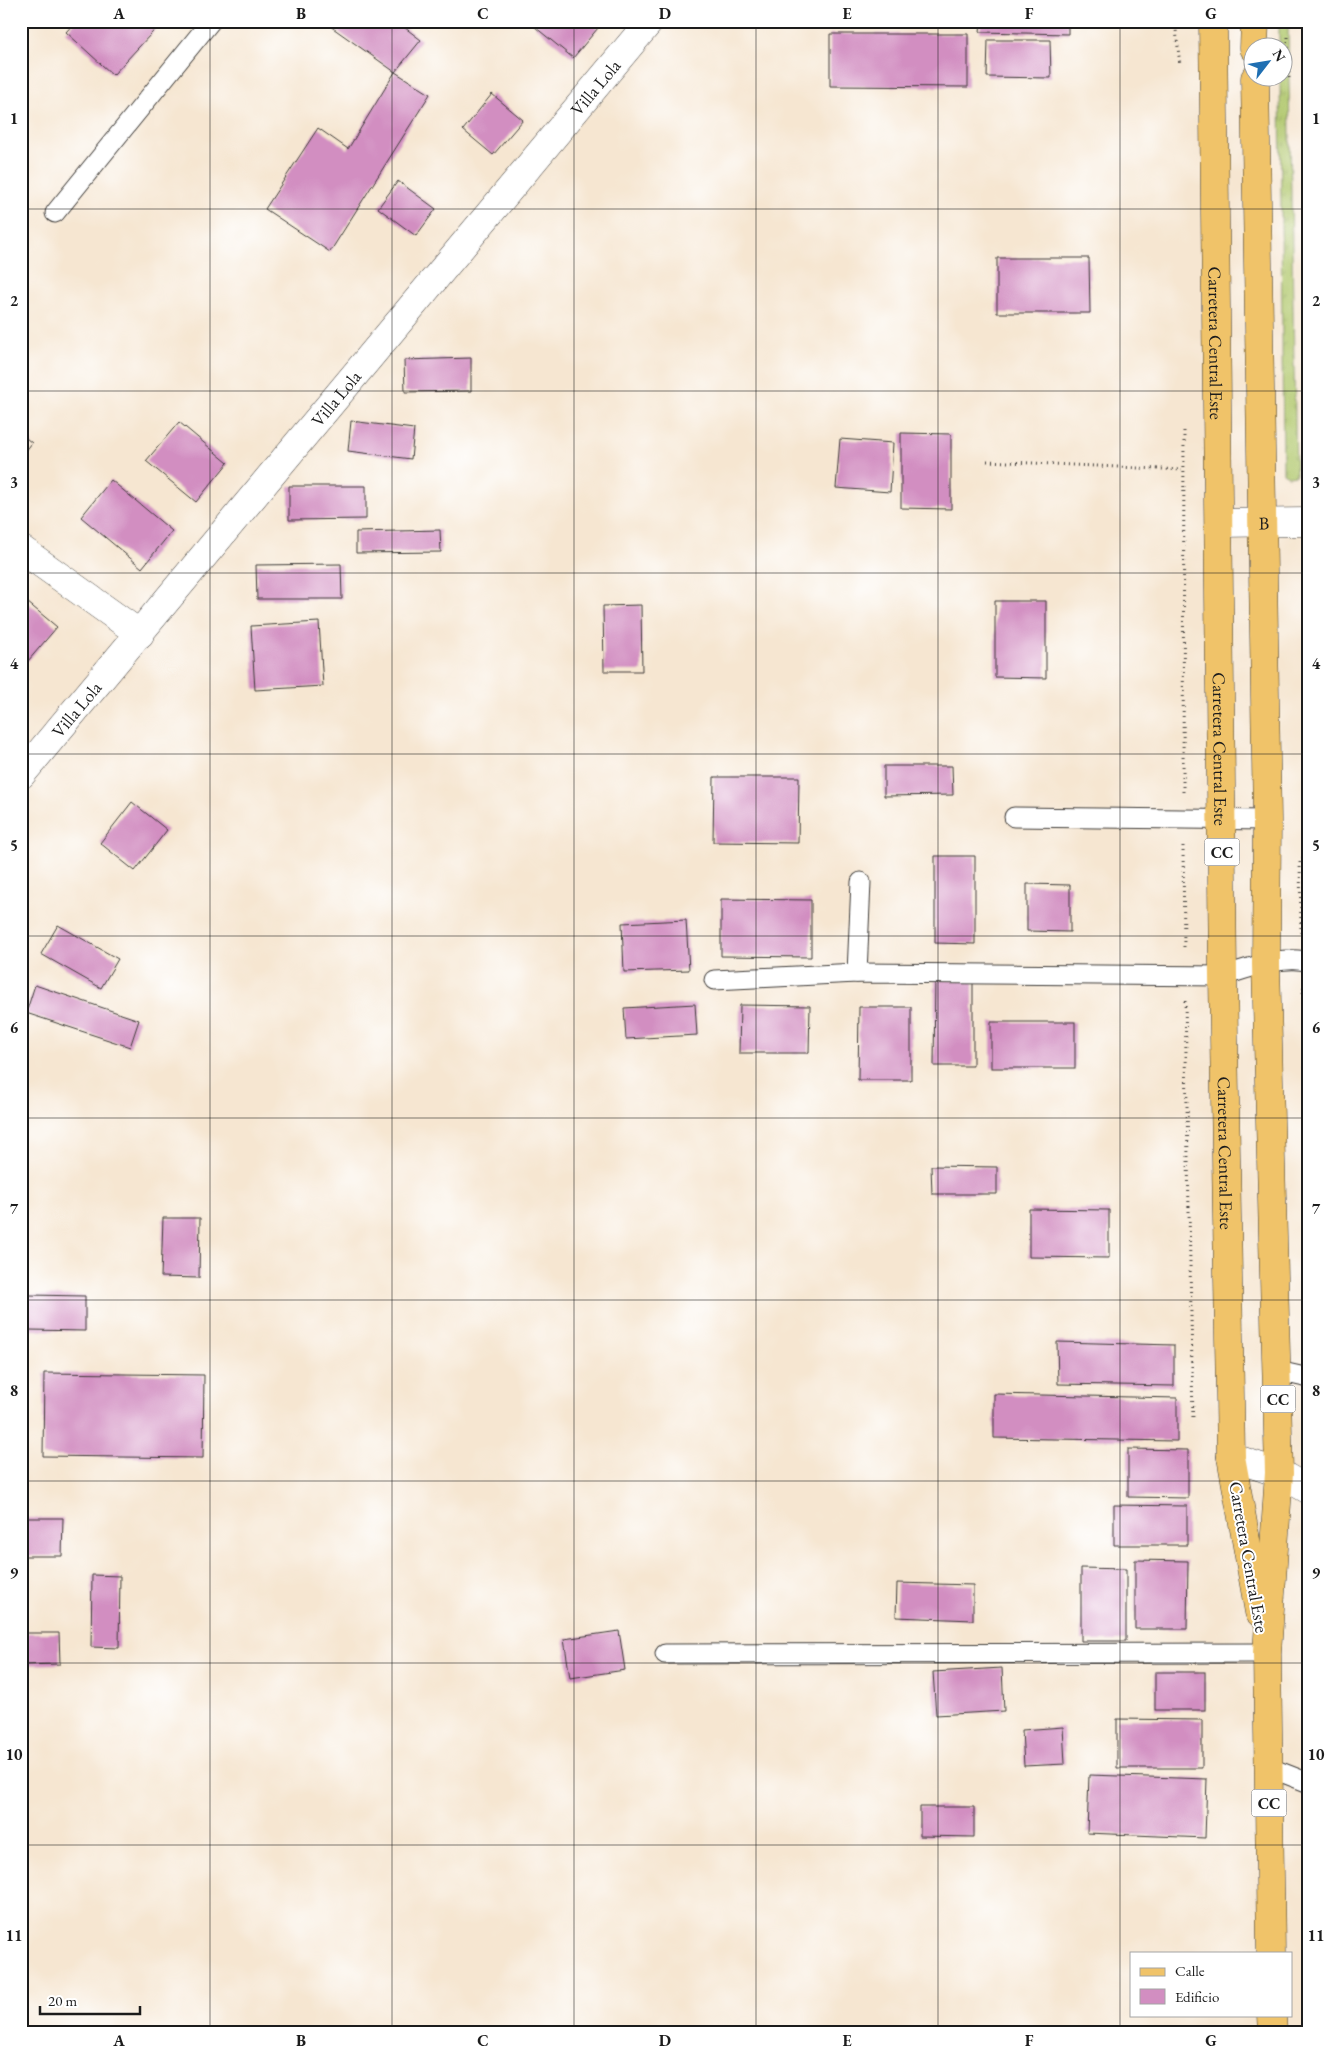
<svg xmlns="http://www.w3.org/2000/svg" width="1330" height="2054" viewBox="0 0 1330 2054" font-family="'EB Garamond',serif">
	<defs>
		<pattern id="grass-tufts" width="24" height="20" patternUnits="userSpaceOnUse" patternTransform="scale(1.25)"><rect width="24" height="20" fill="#b0c76c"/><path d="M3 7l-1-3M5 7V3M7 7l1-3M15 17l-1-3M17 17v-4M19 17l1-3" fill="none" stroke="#97aa5d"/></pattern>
	</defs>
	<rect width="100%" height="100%" fill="#fff"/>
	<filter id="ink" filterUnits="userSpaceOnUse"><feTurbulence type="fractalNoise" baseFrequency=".02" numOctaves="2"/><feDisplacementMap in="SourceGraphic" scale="10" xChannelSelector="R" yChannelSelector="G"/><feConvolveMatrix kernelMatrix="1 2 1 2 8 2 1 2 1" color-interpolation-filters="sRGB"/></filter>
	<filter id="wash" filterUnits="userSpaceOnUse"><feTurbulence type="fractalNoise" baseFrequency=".0096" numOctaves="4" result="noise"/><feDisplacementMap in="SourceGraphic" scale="20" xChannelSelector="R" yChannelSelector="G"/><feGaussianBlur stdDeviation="1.12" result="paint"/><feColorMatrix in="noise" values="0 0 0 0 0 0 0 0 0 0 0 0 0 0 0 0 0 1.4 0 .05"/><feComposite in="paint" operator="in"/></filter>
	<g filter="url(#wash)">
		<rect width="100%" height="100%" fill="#f6e6d1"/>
		<polygon fill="url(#grass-tufts)" stroke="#667244" points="1279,21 1288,21 1296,475 1288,476 1283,473 1280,78 1282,78 1282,48 1279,47"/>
		<g id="blocks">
			<g fill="#d28ec1">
				<polygon points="76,21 163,21 113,75 66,32"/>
				<polygon points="323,21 396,21 421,40 395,72"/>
				<polygon points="540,21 590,21 598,28 573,58 535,27"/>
				<polygon points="981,21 1068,21 1068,34 980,32"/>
				<polygon points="830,34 968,34 968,87 830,86"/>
				<polygon points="988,40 1050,40 1051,78 987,77"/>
				<polygon points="395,72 430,94 330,252 265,209 318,128 348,149"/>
				<polygon points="492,94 523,120 493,155 463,130"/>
				<polygon points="398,181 436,209 416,236 378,208"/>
				<polygon points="997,258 1089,258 1090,313 997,313"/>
				<polygon points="471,358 471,391 405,392 404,360"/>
				<polygon points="351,421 414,429 411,459 348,451"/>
				<polygon points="179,422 228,463 196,502 146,461"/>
				<polygon points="901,433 951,434 951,509 901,508"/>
				<polygon points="21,434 32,443 21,457"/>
				<polygon points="840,439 893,443 890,492 836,488"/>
				<polygon points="111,480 172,531 142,568 81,517"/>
				<polygon points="289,486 366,486 366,519 289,520"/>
				<polygon points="440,530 441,552 356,553 356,532"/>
				<polygon points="341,564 342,599 257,599 256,565"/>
				<polygon points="21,597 57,627 28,661 21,655"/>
				<polygon points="995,601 1046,601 1046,678 995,677"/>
				<polygon points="641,605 642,671 604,671 603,606"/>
				<polygon points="319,622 323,686 255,690 251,626"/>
				<polygon points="884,766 952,766 953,795 884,796"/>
				<polygon points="714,777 799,777 798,843 713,842"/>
				<polygon points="132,802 167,830 135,871 100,843"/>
				<polygon points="935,856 975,856 975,944 935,943"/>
				<polygon points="1027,884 1070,885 1070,932 1027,931"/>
				<polygon points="721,899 811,900 811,957 721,956"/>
				<polygon points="686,920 689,970 624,972 622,923"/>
				<polygon points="58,925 118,959 101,988 41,954"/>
				<polygon points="935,980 973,980 973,1066 934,1066"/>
				<polygon points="35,985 139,1020 130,1047 26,1013"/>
				<polygon points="695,1004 697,1035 626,1039 624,1008"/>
				<polygon points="740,1005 810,1006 809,1053 739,1053"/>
				<polygon points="859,1007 911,1007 911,1080 858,1080"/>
				<rect x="991" y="1022" width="84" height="46"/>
				<polygon points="931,1166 997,1167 997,1194 932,1194"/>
				<polygon points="1029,1209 1109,1210 1109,1258 1029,1257"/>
				<polygon points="163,1218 200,1218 199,1278 161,1277"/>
				<polygon points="29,1295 85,1296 85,1331 29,1330"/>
				<polygon points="1057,1342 1174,1345 1174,1386 1058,1384"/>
				<polygon points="44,1373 204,1375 203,1458 43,1456"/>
				<polygon points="994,1394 1177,1398 1177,1441 994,1438"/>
				<polygon points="1128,1449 1188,1450 1188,1498 1128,1497"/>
				<polygon points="1114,1505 1187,1506 1187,1545 1114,1545"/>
				<polygon points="21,1518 63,1518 62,1556 21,1556"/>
				<polygon points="1135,1560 1188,1561 1187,1629 1135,1629"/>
				<polygon points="1081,1568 1126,1569 1126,1641 1081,1641"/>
				<polygon points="92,1575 120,1576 119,1648 91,1647"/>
				<polygon points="897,1583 973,1585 973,1620 896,1617"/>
				<polygon points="619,1631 625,1670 570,1678 564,1639"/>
				<polygon points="21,1633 59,1633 60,1664 21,1665"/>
				<polygon points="1002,1668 1004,1711 936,1715 933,1672"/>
				<rect x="1155" y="1672" width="50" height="38"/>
				<polygon points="1117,1719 1202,1720 1202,1768 1117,1768"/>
				<polygon points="1063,1727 1065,1764 1024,1766 1022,1730"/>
				<polygon points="1089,1775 1207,1779 1205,1838 1087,1833"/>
				<polygon points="920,1807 974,1807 974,1837 920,1836"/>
			</g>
		</g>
	</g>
	<g filter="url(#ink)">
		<use href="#blocks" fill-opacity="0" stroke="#3d3a37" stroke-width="1"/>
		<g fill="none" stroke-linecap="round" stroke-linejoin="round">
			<g stroke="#3d3a37" stroke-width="21">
				<g id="service">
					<polyline points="55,213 211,21"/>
					<polyline points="1014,817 1267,820"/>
					<polyline points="857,973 861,882"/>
					<path d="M714,980l143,-7 366,3c23,-7 62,-22 86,-14"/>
					<polyline points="1278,1371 1309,1378"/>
					<polyline points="665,1654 1267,1653"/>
					<polyline points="1268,1767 1309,1783"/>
				</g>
			</g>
			<g stroke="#3d3a37" stroke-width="29">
				<g id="minor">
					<path id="s1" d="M1219,523l90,-1"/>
					<polyline points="21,549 140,634"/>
					<path id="s2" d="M21,775l629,-754"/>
					<polyline points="1231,1457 1279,1473 1309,1490"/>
				</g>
			</g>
			<g stroke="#3d3a37" stroke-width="29">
				<g id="primary">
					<path id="s3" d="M1213,21l10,955 8,481 28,155"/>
					<polyline points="1254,48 1255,21"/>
					<polyline points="1255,78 1267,820 1266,964 1279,1473 1267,1653 1271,1953"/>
					<polyline points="1272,2015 1273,2033"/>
				</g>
			</g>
			<g stroke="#3d3a37" stroke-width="3" stroke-dasharray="1 4" stroke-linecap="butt">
				<polyline points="1175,21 1180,65"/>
				<polyline points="1288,37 1289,81"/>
				<polyline points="987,461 1182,470"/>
				<polyline points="1183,792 1184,431"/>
				<polyline points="1183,846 1184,949"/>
				<polyline points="1300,857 1301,933"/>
				<polyline points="1303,987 1309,1191"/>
				<polyline points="1185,1001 1193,1420"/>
			</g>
			<use href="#service" stroke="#fff" stroke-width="19"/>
			<use href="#minor" stroke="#fff" stroke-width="28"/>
			<use href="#primary" stroke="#f0c369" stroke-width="28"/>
		</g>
	</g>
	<path fill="none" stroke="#1c1c1c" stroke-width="1" stroke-opacity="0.55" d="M210,21v2012M392,21v2012M574,21v2012M756,21v2012M938,21v2012M1120,21v2012M21,209h1288M21,391h1288M21,573h1288M21,754h1288M21,936h1288M21,1118h1288M21,1300h1288M21,1481h1288M21,1663h1288M21,1845h1288"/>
	<g text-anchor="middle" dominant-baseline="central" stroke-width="4" stroke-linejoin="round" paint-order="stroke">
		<g fill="#fff" stroke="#606060" stroke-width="1">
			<rect x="1204.5" y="838.5" width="35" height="27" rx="4"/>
			<rect x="1260.5" y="1385.5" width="35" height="27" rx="4"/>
			<rect x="1251.5" y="1789.5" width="35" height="27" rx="4"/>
		</g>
		<g font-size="16" font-weight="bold" fill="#1c1c1c">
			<text x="1222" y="852">CC</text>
			<text x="1278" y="1399">CC</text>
			<text x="1269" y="1803">CC</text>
		</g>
		<g font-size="18" fill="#1c1c1c" stroke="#fff">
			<text stroke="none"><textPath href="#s2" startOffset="896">Villa Lola</textPath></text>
			<text stroke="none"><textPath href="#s3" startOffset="322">Carretera Central Este</textPath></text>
			<text stroke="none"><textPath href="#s2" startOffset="491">Villa Lola</textPath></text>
			<text stroke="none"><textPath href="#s1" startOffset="45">B</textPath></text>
			<text stroke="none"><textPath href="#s2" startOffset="86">Villa Lola</textPath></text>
			<text stroke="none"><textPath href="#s3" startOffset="728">Carretera Central Este</textPath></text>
			<text stroke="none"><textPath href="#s3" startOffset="1132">Carretera Central Este</textPath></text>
			<text transform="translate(1249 1557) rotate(80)">Carretera Central Este</text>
		</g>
	</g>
	<rect width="1330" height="2054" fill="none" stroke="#fff" stroke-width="55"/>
	<rect x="1130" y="1952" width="162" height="65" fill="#ffffff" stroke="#a4a4a4"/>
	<rect x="1140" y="1968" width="25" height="8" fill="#f0c369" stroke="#a4a4a4"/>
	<text x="1175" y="1976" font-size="15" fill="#1c1c1c">Calle</text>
	<rect x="1140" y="1989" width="25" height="15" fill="#d28ec1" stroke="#a4a4a4"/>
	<text x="1175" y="2002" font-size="15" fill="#1c1c1c">Edificio</text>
	<g transform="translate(1268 62) rotate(59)"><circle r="24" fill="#ffffff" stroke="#a4a4a4"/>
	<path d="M0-4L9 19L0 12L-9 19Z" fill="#1f6fb2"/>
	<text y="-8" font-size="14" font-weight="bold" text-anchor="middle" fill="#1c1c1c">N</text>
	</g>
	<path d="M40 2006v8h100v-8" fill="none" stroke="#1c1c1c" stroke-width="2.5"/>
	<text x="48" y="2006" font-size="15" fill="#1c1c1c" stroke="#ffffff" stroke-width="4" paint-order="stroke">20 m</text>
	<rect x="28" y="28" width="1274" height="1998" fill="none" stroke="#1c1c1c" stroke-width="2"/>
	<g font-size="16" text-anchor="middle" font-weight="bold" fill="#1c1c1c">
		<text x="119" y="19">A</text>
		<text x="301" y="19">B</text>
		<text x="483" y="19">C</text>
		<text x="665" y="19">D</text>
		<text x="847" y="19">E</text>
		<text x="1029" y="19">F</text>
		<text x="1211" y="19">G</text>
		<text x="14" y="124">1</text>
		<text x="1316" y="124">1</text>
		<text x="14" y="306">2</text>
		<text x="1316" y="306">2</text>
		<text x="14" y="488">3</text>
		<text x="1316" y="488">3</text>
		<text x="14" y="669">4</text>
		<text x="1316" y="669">4</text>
		<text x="14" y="851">5</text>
		<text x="1316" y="851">5</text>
		<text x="14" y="1033">6</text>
		<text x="1316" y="1033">6</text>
		<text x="14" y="1214">7</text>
		<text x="1316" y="1214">7</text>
		<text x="14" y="1396">8</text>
		<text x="1316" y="1396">8</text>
		<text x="14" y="1578">9</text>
		<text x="1316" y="1578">9</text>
		<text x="14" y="1760">10</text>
		<text x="1316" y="1760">10</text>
		<text x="14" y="1941">11</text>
		<text x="1316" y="1941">11</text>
		<text x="119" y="2046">A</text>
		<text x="301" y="2046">B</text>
		<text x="483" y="2046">C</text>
		<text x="665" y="2046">D</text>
		<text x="847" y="2046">E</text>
		<text x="1029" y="2046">F</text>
		<text x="1211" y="2046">G</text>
	</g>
</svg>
